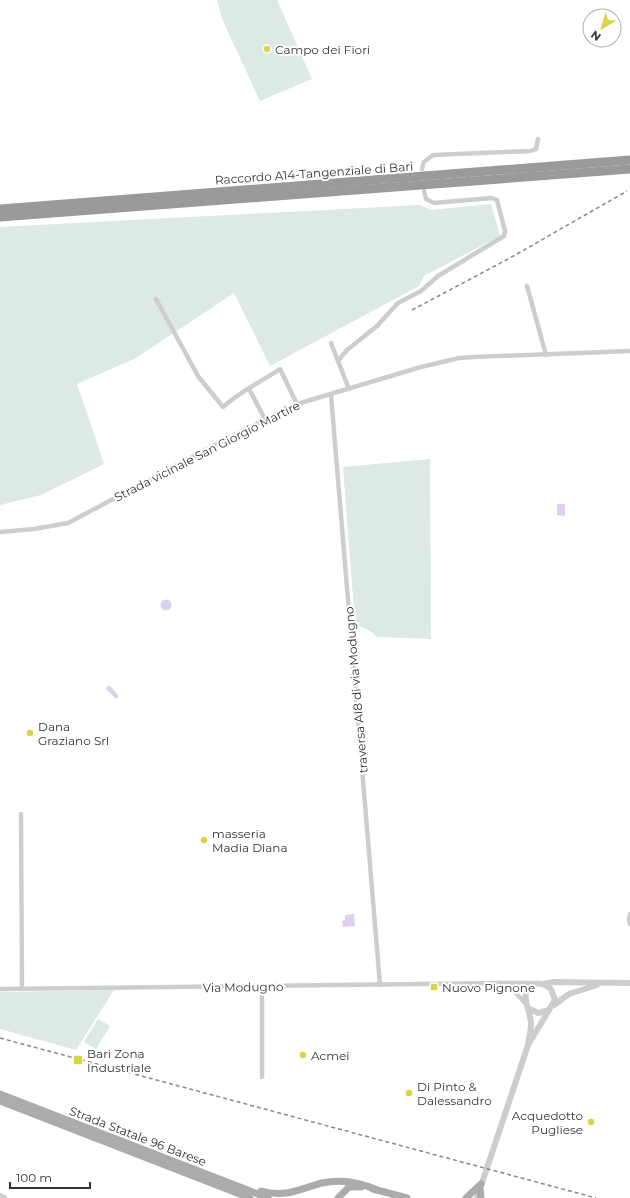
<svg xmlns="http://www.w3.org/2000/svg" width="630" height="1198" viewBox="0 0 630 1198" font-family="Montserrat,sans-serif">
	<rect width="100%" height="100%" fill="#fff"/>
	<g fill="#dde9e3">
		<polygon points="217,0 277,0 312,79 260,101 222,19"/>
		<polygon points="491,204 500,236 424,276 419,286 270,366 234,293 136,358 77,384 104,464 41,495 0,505 0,227 420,205 431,210"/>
		<polygon points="430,459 431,639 377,637 370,631 355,624 343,467"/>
		<polygon points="114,990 76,1050 0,1029 0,992"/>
		<polygon points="98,1019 110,1026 96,1049 84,1042"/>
	</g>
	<g fill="#ddd1ec">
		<polygon points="557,504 565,504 565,516 557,515"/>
		<circle cx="166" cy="605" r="5.5"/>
		<polygon points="107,686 110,686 118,695 118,698 115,698 106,689"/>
		<polygon points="354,914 355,926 343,927 342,921 345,920 345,915"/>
	</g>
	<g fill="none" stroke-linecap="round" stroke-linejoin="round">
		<g stroke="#cdcdcd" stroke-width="4.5">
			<polyline points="422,169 424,162 433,155 531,151 536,149 538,139"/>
			<polyline points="527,286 546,355"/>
			<path d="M156,299l42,77 25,31c17,-16 38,-25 57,-38l17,35"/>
			<polyline points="331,343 349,389"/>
			<polyline points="338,361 347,350 377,326 398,303 421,291 438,276 504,236 505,231 497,200 492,198 434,203 426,199 424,191"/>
			<polyline points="249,389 265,419"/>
			<polyline points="331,395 380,985"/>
			<polyline points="0,532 34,529 68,523 230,437 297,404 421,367 459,358 474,357 630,351"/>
			<polyline points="21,814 22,989"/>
			<polyline points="630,914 629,920 630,924"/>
			<polyline points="491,985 513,990 526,1004"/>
			<polyline points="262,987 262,1077"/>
			<polyline points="0,989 500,983 532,983 534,984"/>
		</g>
		<g stroke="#cdcdcd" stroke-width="6">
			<polyline points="544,984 553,982 630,983"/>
			<polyline points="554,1005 569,994 597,985"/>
			<polyline points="528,1008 538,1013 549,1010"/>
			<polyline points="0,1196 4,1198"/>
			<path d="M477,1198l51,-153c1,-7 3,-15 3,-22 0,-12 -14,-32 3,-39 7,-2 12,1 17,5l4,11 -27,45"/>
		</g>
		<g stroke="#ababab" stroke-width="7">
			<polyline points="0,1094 268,1198"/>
			<polyline points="0,1101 250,1198"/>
			<polyline points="373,1189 407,1198"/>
			<polyline points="480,1189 481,1198"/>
			<path d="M261,1191c25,7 38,-2 61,-8 20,-4 37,-1 55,7"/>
			<polyline points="338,1198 349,1187 361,1187"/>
			<polyline points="466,1198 481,1184"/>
		</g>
		<g stroke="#9a9a9a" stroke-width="9">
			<polyline points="0,209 630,160"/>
			<polyline points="0,217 630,169"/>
		</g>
		<g stroke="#888" stroke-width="1.5" stroke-dasharray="4 3" stroke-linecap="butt">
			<polyline points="412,310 510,258 627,191"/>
			<polyline points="0,1038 596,1198"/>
		</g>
	</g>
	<g fill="#d9d546" stroke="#fff" stroke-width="1.5">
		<circle cx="267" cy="49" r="4"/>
		<circle cx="30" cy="733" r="4"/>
		<circle cx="204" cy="840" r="4"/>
		<rect x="430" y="983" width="8" height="8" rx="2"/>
		<circle cx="303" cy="1055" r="4"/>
		<rect x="73" y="1055" width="10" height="10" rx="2"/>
		<circle cx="409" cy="1093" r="4"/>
		<circle cx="591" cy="1122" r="4"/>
	</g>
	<g text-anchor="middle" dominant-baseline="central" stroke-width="4" stroke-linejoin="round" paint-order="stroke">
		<g font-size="12" fill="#333" stroke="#fff" text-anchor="start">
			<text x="275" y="49">Campo dei Fiori</text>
			<text x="38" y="726">Dana<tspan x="38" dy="14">Graziano Srl</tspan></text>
			<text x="212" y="833">masseria<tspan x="212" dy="14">Madia Diana</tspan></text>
			<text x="442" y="987">Nuovo Pignone</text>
			<text x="87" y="1053">Bari Zona<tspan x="87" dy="14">Industriale</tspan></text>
			<text x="311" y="1055">Acmei</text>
			<text x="417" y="1086">Di Pinto &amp;<tspan x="417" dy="14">Dalessandro</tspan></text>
			<text x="583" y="1115" text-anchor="end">Acquedotto<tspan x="583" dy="14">Pugliese</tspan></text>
		</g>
		<g font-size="12" fill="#333" stroke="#fff">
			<text transform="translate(314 173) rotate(-4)">Raccordo A14-Tangenziale di Bari</text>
			<text transform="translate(207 451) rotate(-27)">Strada vicinale San Giorgio Martire</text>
			<text transform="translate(356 690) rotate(-95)">traversa AI8 di via Modugno</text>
			<text transform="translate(243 987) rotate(-1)">Via Modugno</text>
			<text transform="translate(138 1136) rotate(21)">Strada Statale 96 Barese</text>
		</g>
	</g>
	<g transform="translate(602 28) rotate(218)"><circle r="19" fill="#ffffff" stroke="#adadad"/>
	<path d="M0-3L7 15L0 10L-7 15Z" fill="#d9d546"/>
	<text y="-6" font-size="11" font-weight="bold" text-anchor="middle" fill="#333333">N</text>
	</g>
	<path d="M10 1182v6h80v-6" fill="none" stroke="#333333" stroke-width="2"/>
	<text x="16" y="1182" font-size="12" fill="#333333" stroke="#ffffff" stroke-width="3" paint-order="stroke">100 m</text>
</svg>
